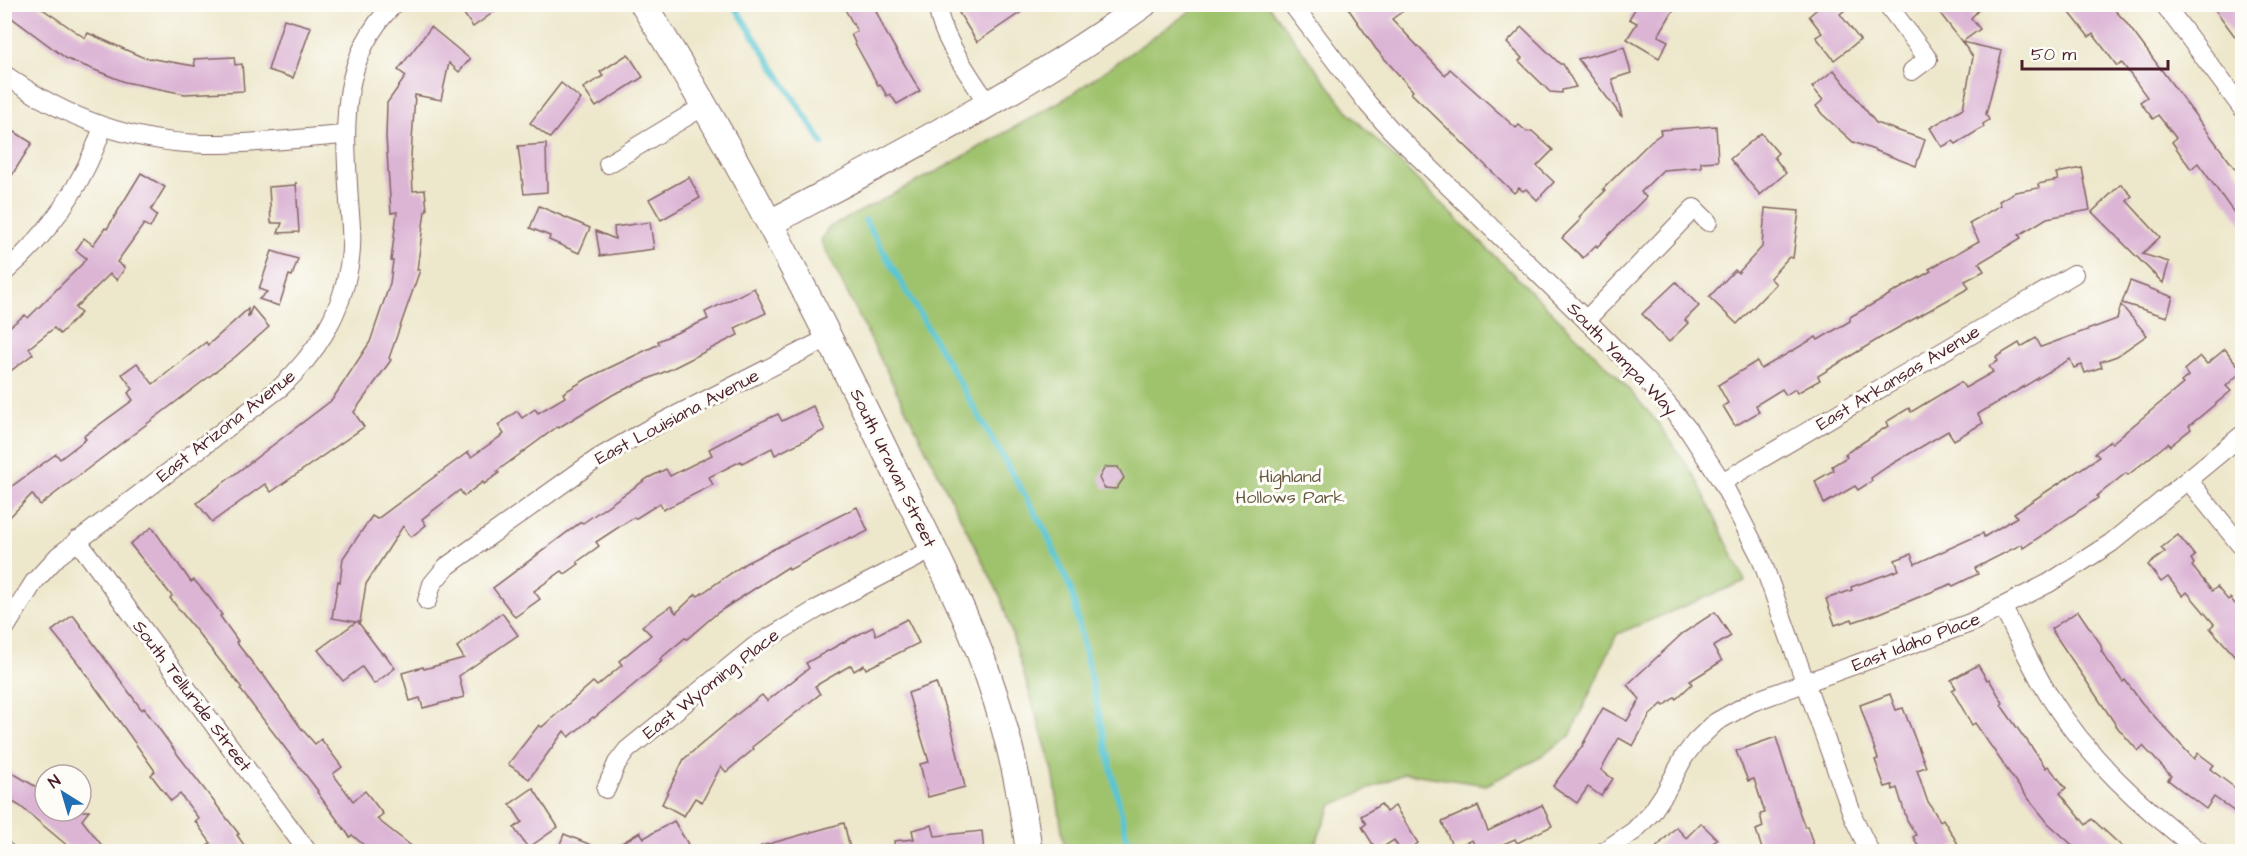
<svg xmlns="http://www.w3.org/2000/svg" width="2247" height="856" viewBox="0 0 2247 856" font-family="'Architects Daughter',sans-serif">
	<rect width="100%" height="100%" fill="#fdfcf7"/>
	<filter id="ink" filterUnits="userSpaceOnUse"><feTurbulence type="fractalNoise" baseFrequency=".0167" numOctaves="2"/><feDisplacementMap in="SourceGraphic" scale="12" xChannelSelector="R" yChannelSelector="G"/><feConvolveMatrix kernelMatrix="1 2 1 2 8 2 1 2 1" color-interpolation-filters="sRGB"/></filter>
	<filter id="wash" filterUnits="userSpaceOnUse"><feTurbulence type="fractalNoise" baseFrequency=".008" numOctaves="4" result="noise"/><feDisplacementMap in="SourceGraphic" scale="24" xChannelSelector="R" yChannelSelector="G"/><feGaussianBlur stdDeviation="1.35" result="paint"/><feColorMatrix in="noise" values="0 0 0 0 0 0 0 0 0 0 0 0 0 0 0 0 0 1.4 0 .05"/><feComposite in="paint" operator="in"/></filter>
	<g filter="url(#wash)">
		<rect width="100%" height="100%" fill="#ede7cb"/>
		<polygon fill="#9fc26c" stroke="#74704c" stroke-width="1.5" points="1199,5 1268,5 1350,114 1617,376 1658,423 1697,480 1745,581 1617,634 1570,736 1537,759 1486,785 1405,773 1332,805 1312,851 1065,851 1053,771 1001,598 821,241 828,228 945,167 1066,98"/>
		<g fill="none" stroke-linecap="round" stroke-linejoin="round">
			<g stroke="#5ac6d3" stroke-width="6">
				<polyline points="733,4 823,144"/>
				<polyline points="865,220 1045,530 1071,590 1130,852"/>
			</g>
		</g>
		<g id="blocks">
			<g fill="#dcb5d5">
				<polygon points="4,4 35,4 85,38 88,33 142,57 195,66 194,59 234,57 235,65 242,64 244,91 185,94 125,82 67,59 4,12"/>
				<polygon points="457,4 505,4 473,27"/>
				<polygon points="842,4 873,4 885,31 920,91 897,104 890,94 887,96 880,84 878,85 856,45 851,34 857,31"/>
				<polygon points="972,4 1033,4 977,42 959,13"/>
				<polygon points="1345,4 1413,4 1392,19 1445,75 1450,69 1516,128 1519,125 1527,132 1532,131 1553,150 1537,166 1554,182 1537,200 1526,189 1523,191 1519,188 1514,193 1411,93 1413,91 1376,49"/>
				<polygon points="1638,4 1677,4 1658,36 1668,41 1659,58 1627,39 1637,23 1629,19"/>
				<polygon points="1823,4 1853,4 1840,14 1860,40 1834,60 1816,37 1822,33 1809,16"/>
				<polygon points="1933,4 1984,4 1971,18 1980,29 1962,42"/>
				<polygon points="2063,4 2109,4 2125,21 2242,178 2242,224 2198,163 2191,169 2172,142 2176,138 2158,115 2153,119 2140,102 2147,97 2122,63 2117,66 2093,34 2089,37"/>
				<polygon points="2211,4 2242,4 2242,46"/>
				<polygon points="284,19 311,27 293,78 268,70"/>
				<polygon points="431,27 470,59 459,72 449,63 441,100 415,95 411,156 413,191 425,190 427,210 425,211 417,270 420,270 389,358 391,360 354,412 364,427 271,492 265,484 212,522 197,503 332,400 370,342 390,283 393,261 391,261 397,212 391,213 386,137 387,103 406,76 398,70"/>
				<polygon points="1522,27 1560,64 1563,64 1576,87 1562,90 1562,93 1550,92 1519,61 1522,58 1507,43"/>
				<polygon points="1962,42 2002,51 1986,114 1989,120 1983,124 1984,127 1956,144 1953,141 1942,147 1930,128 1963,108 1973,57"/>
				<polygon points="1624,47 1631,73 1612,79 1622,116 1621,116 1578,59"/>
				<polygon points="628,54 643,77 596,107 583,88 603,76 600,72"/>
				<polygon points="1834,70 1876,123 1925,140 1916,166 1853,142 1822,114 1816,106 1823,100 1812,87"/>
				<polygon points="561,83 581,99 550,138 530,123"/>
				<polygon points="4,125 32,143 4,188"/>
				<polygon points="1716,126 1718,161 1701,162 1701,167 1663,170 1641,192 1646,197 1597,247 1596,245 1583,258 1562,238 1581,219 1579,217 1605,191 1603,189 1651,141 1661,134 1660,130"/>
				<polygon points="1761,133 1778,153 1774,157 1786,173 1760,195 1730,159"/>
				<polygon points="546,144 547,192 524,194 518,146"/>
				<polygon points="2082,168 2090,210 2047,218 2019,235 2021,238 1979,263 1984,271 1965,281 1969,288 1880,338 1818,376 1820,380 1797,393 1795,389 1786,395 1782,389 1756,405 1759,412 1735,426 1723,406 1728,403 1718,385 1757,361 1761,369 1816,337 1818,340 1850,321 1850,317 1931,271 1929,269 1979,241 1969,223 2001,205 1999,201 2015,192 2039,188 2038,184 2058,180 2056,173"/>
				<polygon points="141,173 165,187 151,210 157,215 150,228 144,224 117,262 125,268 117,280 110,274 75,308 81,313 60,334 54,328 29,348 33,354 4,376 4,331 25,315 28,318 82,264 86,258 76,250 84,238 93,245 105,228 107,229"/>
				<polygon points="689,177 700,198 661,220 649,199"/>
				<polygon points="296,182 299,232 278,233 282,223 271,223 269,187 295,185"/>
				<polygon points="2121,184 2132,196 2127,201 2160,237 2142,254 2169,262 2163,283 2092,212"/>
				<polygon points="539,206 590,228 579,253 549,240 550,236 530,228"/>
				<polygon points="1765,208 1799,211 1793,258 1789,257 1770,278 1776,284 1737,324 1709,297 1735,270 1738,273 1762,247"/>
				<polygon points="650,222 654,249 600,256 596,231 615,239 614,227"/>
				<polygon points="272,251 298,259 292,276 289,275 279,306 259,299 267,292 259,289"/>
				<polygon points="2130,281 2173,297 2167,317 2122,303"/>
				<polygon points="1676,282 1699,306 1685,320 1688,323 1669,342 1642,314"/>
				<polygon points="754,288 766,313 735,328 738,335 671,369 614,394 558,428 557,427 497,471 499,473 484,484 483,482 464,496 460,490 422,519 426,525 411,537 403,526 366,584 360,622 358,622 382,654 384,653 395,668 374,684 362,667 343,681 318,650 356,622 332,618 338,581 340,582 343,558 372,516 377,519 468,452 471,457 504,434 498,425 517,411 522,418 535,409 538,413 565,397 563,393 588,378 659,344 658,341 708,319 705,312"/>
				<polygon points="2121,305 2147,335 2117,356 2100,362 2102,367 2085,373 2082,365 2074,368 2070,359 1978,414 1983,423 1954,440 1948,431 1887,467 1871,478 1872,481 1858,490 1855,486 1824,504 1815,481 1834,470 1832,466 1847,457 1845,454 1888,426 1886,422 1909,408 1911,412 1961,382 1965,388 1993,372 1989,366 1998,361 1996,357 2019,343 2021,347 2036,338 2041,347 2117,319"/>
				<polygon points="252,307 269,327 235,357 40,505 32,494 4,523 4,492 56,454 60,459 86,439 84,436 133,400 128,393 133,389 122,374 137,363 153,384 206,342 208,345 248,309 248,318"/>
				<polygon points="2225,349 2242,371 2226,386 2231,391 2189,426 2191,429 2170,446 2168,443 2128,475 2126,473 2097,496 2098,498 2023,548 2022,544 1975,568 1978,574 1953,586 1951,584 1880,613 1853,622 1852,619 1835,625 1826,599 1852,590 1851,587 1899,570 1895,560 1911,554 1915,564 1983,533 1984,537 2017,517 2014,513 2099,457 2095,453 2110,441 2112,443 2183,384 2181,382 2188,376 2184,370 2200,356 2207,364"/>
				<polygon points="813,406 825,430 775,455 772,448 742,463 741,461 709,477 713,485 663,510 660,503 635,519 634,517 596,542 599,546 577,562 579,564 565,574 562,571 534,591 540,599 515,617 493,588 581,522 583,523 648,478 666,469 670,476 712,455 709,449 750,427 778,414 782,421"/>
				<polygon points="1105,467 1118,467 1124,478 1116,489 1104,488 1099,478"/>
				<polygon points="857,507 868,531 852,539 851,537 789,570 788,567 717,613 687,639 685,638 660,659 662,661 594,718 593,717 569,737 564,731 529,779 508,764 539,725 542,727 593,682 597,686 622,665 619,661 651,635 642,626 671,606 676,613 696,594 698,596 746,563"/>
				<polygon points="152,527 191,582 194,580 209,597 222,615 220,616 238,641 236,642 261,674 262,673 301,728 315,744 321,739 342,767 333,774 353,801 365,791 383,814 377,819 419,852 372,852 352,835 350,837 317,792 318,791 240,689 242,688 170,598 172,596 130,544"/>
				<polygon points="2178,535 2195,556 2191,559 2194,564 2192,566 2212,591 2217,587 2228,600 2230,598 2242,612 2242,664 2210,628 2214,624 2187,592 2183,596 2168,577 2161,582 2148,565 2165,552 2161,548"/>
				<polygon points="2078,611 2100,643 2102,650 2101,651 2123,682 2125,680 2142,703 2194,759 2198,753 2214,765 2210,769 2242,793 2242,817 2214,797 2206,809 2168,780 2171,776 2143,746 2138,751 2118,728 2051,629"/>
				<polygon points="1715,612 1731,636 1713,647 1722,661 1690,681 1692,684 1676,699 1675,697 1664,706 1662,704 1650,715 1633,746 1619,738 1601,770 1613,779 1601,796 1588,787 1577,803 1553,786 1586,741 1584,742 1603,708 1627,721 1640,699 1627,685 1683,633"/>
				<polygon points="502,613 518,635 459,676 464,697 423,708 420,698 410,701 402,673 423,667 424,669 464,658 457,647"/>
				<polygon points="73,615 142,710 144,708 178,755 239,834 237,835 249,852 199,852 211,843 195,821 199,819 180,794 171,801 151,775 155,771 78,663 52,631"/>
				<polygon points="907,619 919,643 866,669 864,665 854,671 851,665 815,686 820,694 752,747 754,749 726,772 721,766 702,802 695,798 684,816 662,804 684,759 736,715 762,695 767,701 809,668 806,663 842,643 873,627 876,635"/>
				<polygon points="1978,665 1987,680 1989,679 2003,703 2001,705 2025,739 2026,739 2046,768 2048,766 2066,788 2060,793 2086,825 2092,819 2128,852 2080,852 2048,823 2017,784 1975,723 1972,725 1952,690 1956,688 1951,680"/>
				<polygon points="936,683 951,725 965,787 928,797 920,764 929,762 908,693"/>
				<polygon points="1890,694 1896,710 1903,708 1926,767 1917,770 1927,800 1940,821 1943,819 1958,844 1945,852 1922,852 1913,837 1916,835 1907,820 1897,788 1893,790 1892,785 1885,787 1875,760 1878,759 1860,705"/>
				<polygon points="1776,737 1800,814 1805,827 1807,826 1814,846 1798,852 1763,852 1756,830 1763,827 1760,814 1765,813 1754,779 1748,781 1736,751"/>
				<polygon points="4,768 45,792 45,811 89,811 82,820 107,852 75,852 20,806 4,797"/>
				<polygon points="533,788 558,827 528,848 514,828 522,822 510,804"/>
				<polygon points="1381,804 1386,812 1395,806 1418,843 1406,852 1401,852 1394,840 1377,851 1362,827 1366,824 1361,816"/>
				<polygon points="1542,805 1552,826 1517,843 1515,839 1485,852 1477,852 1472,840 1453,848 1442,822 1478,806 1488,831"/>
				<polygon points="674,821 688,844 675,852 607,852 640,832 644,838"/>
				<polygon points="844,823 851,852 762,852 761,846"/>
				<polygon points="1701,823 1717,839 1704,852 1652,852 1676,827 1686,838"/>
				<polygon points="932,825 935,836 982,831 984,852 895,852 894,841 914,839 912,830"/>
				<polygon points="564,834 606,851 606,852 557,852"/>
			</g>
		</g>
	</g>
	<g filter="url(#ink)">
		<use href="#blocks" fill-opacity="0" stroke="#836563" stroke-width="1.5"/>
		<g fill="none" stroke-linecap="round" stroke-linejoin="round">
			<g stroke="#836563" stroke-width="20">
				<g id="street">
					<path d="M938,4c-1,28 34,75 50,100"/>
					<polyline points="1292,4 1368,104 1391,130 1586,320 1646,380 1667,404 1687,428 1722,482 1761,558 1854,819 1870,852"/>
					<polyline points="1887,4 1928,59 1912,71"/>
					<polyline points="2164,4 2242,108"/>
					<path d="M4,74c59,43 127,68 200,70 46,1 94,-6 141,-9"/>
					<polyline points="608,164 704,106"/>
					<path d="M4,273c46,-40 79,-89 99,-146"/>
					<polyline points="1586,320 1694,208 1708,222"/>
					<polyline points="2188,480 2242,547"/>
					<polyline points="1722,482 2074,274"/>
					<polyline points="77,540 308,852"/>
					<polyline points="427,601 432,584 446,567 597,459 645,431 830,337"/>
					<path d="M2003,608c15,29 28,58 45,86 40,64 93,113 153,158"/>
					<path d="M4,630l30,-48 24,-26 223,-169c35,-34 60,-72 68,-121 4,-21 2,-43 0,-64 -4,-72 -12,-142 45,-198"/>
					<polyline points="606,789 617,763 627,750 755,646 819,608 933,549"/>
					<polyline points="4,851 6,852"/>
					<polyline points="1603,852 1634,831 1652,812 1666,791 1684,757 1696,741 1716,722 1752,702 1970,623 2049,583 2111,543 2242,435"/>
				</g>
			</g>
			<g stroke="#836563" stroke-width="28">
				<g id="secondary">
					<path d="M643,4c88,140 163,286 236,434 25,52 52,104 76,157 38,80 63,169 74,257"/>
					<path d="M770,223c127,-68 257,-134 374,-219"/>
				</g>
			</g>
			<use href="#street" stroke="#fff" stroke-width="18"/>
			<use href="#secondary" stroke="#fff" stroke-width="26"/>
		</g>
	</g>
	<g text-anchor="middle" dominant-baseline="central" stroke-width="6" stroke-linejoin="round" paint-order="stroke">
		<g font-size="18" fill="#4a1f2b" stroke="#fdfcf7">
			<text transform="translate(1622 359) rotate(46)">South Yampa Way</text>
			<text transform="translate(1898 378) rotate(-31)">East Arkansas Avenue</text>
			<text transform="translate(677 417) rotate(-28)">East Louisiana Avenue</text>
			<text transform="translate(226 426) rotate(-38)">East Arizona Avenue</text>
			<text transform="translate(893 468) rotate(64)">South Uravan Street</text>
			<text transform="translate(1916 642) rotate(-21)">East Idaho Place</text>
			<text transform="translate(711 684) rotate(-38)">East Wyoming Place</text>
			<text transform="translate(192 696) rotate(53)">South Telluride Street</text>
		</g>
		<g font-size="18" fill="#685842" stroke="#fdfcf7">
			<text x="1290" y="476">Highland<tspan x="1290" dy="21">Hollows Park</tspan></text>
		</g>
	</g>
	<rect width="2247" height="856" fill="none" stroke="#fdfcf7" stroke-width="24"/>
	<g transform="translate(63 793) rotate(323)"><circle r="28" fill="#fdfcf7" stroke="#b5a4a5" stroke-width="1.5"/>
	<path d="M0-4.5L10 22L0 15L-10 22Z" fill="#1f6fb2"/>
	<text y="-9" font-size="16" font-weight="bold" text-anchor="middle" fill="#4a1f2b">N</text>
	</g>
	<path d="M2022 60v9h146v-9" fill="none" stroke="#4a1f2b" stroke-width="3"/>
	<text x="2031" y="60" font-size="18" fill="#4a1f2b" stroke="#fdfcf7" stroke-width="4.5" paint-order="stroke">50 m</text>
</svg>
